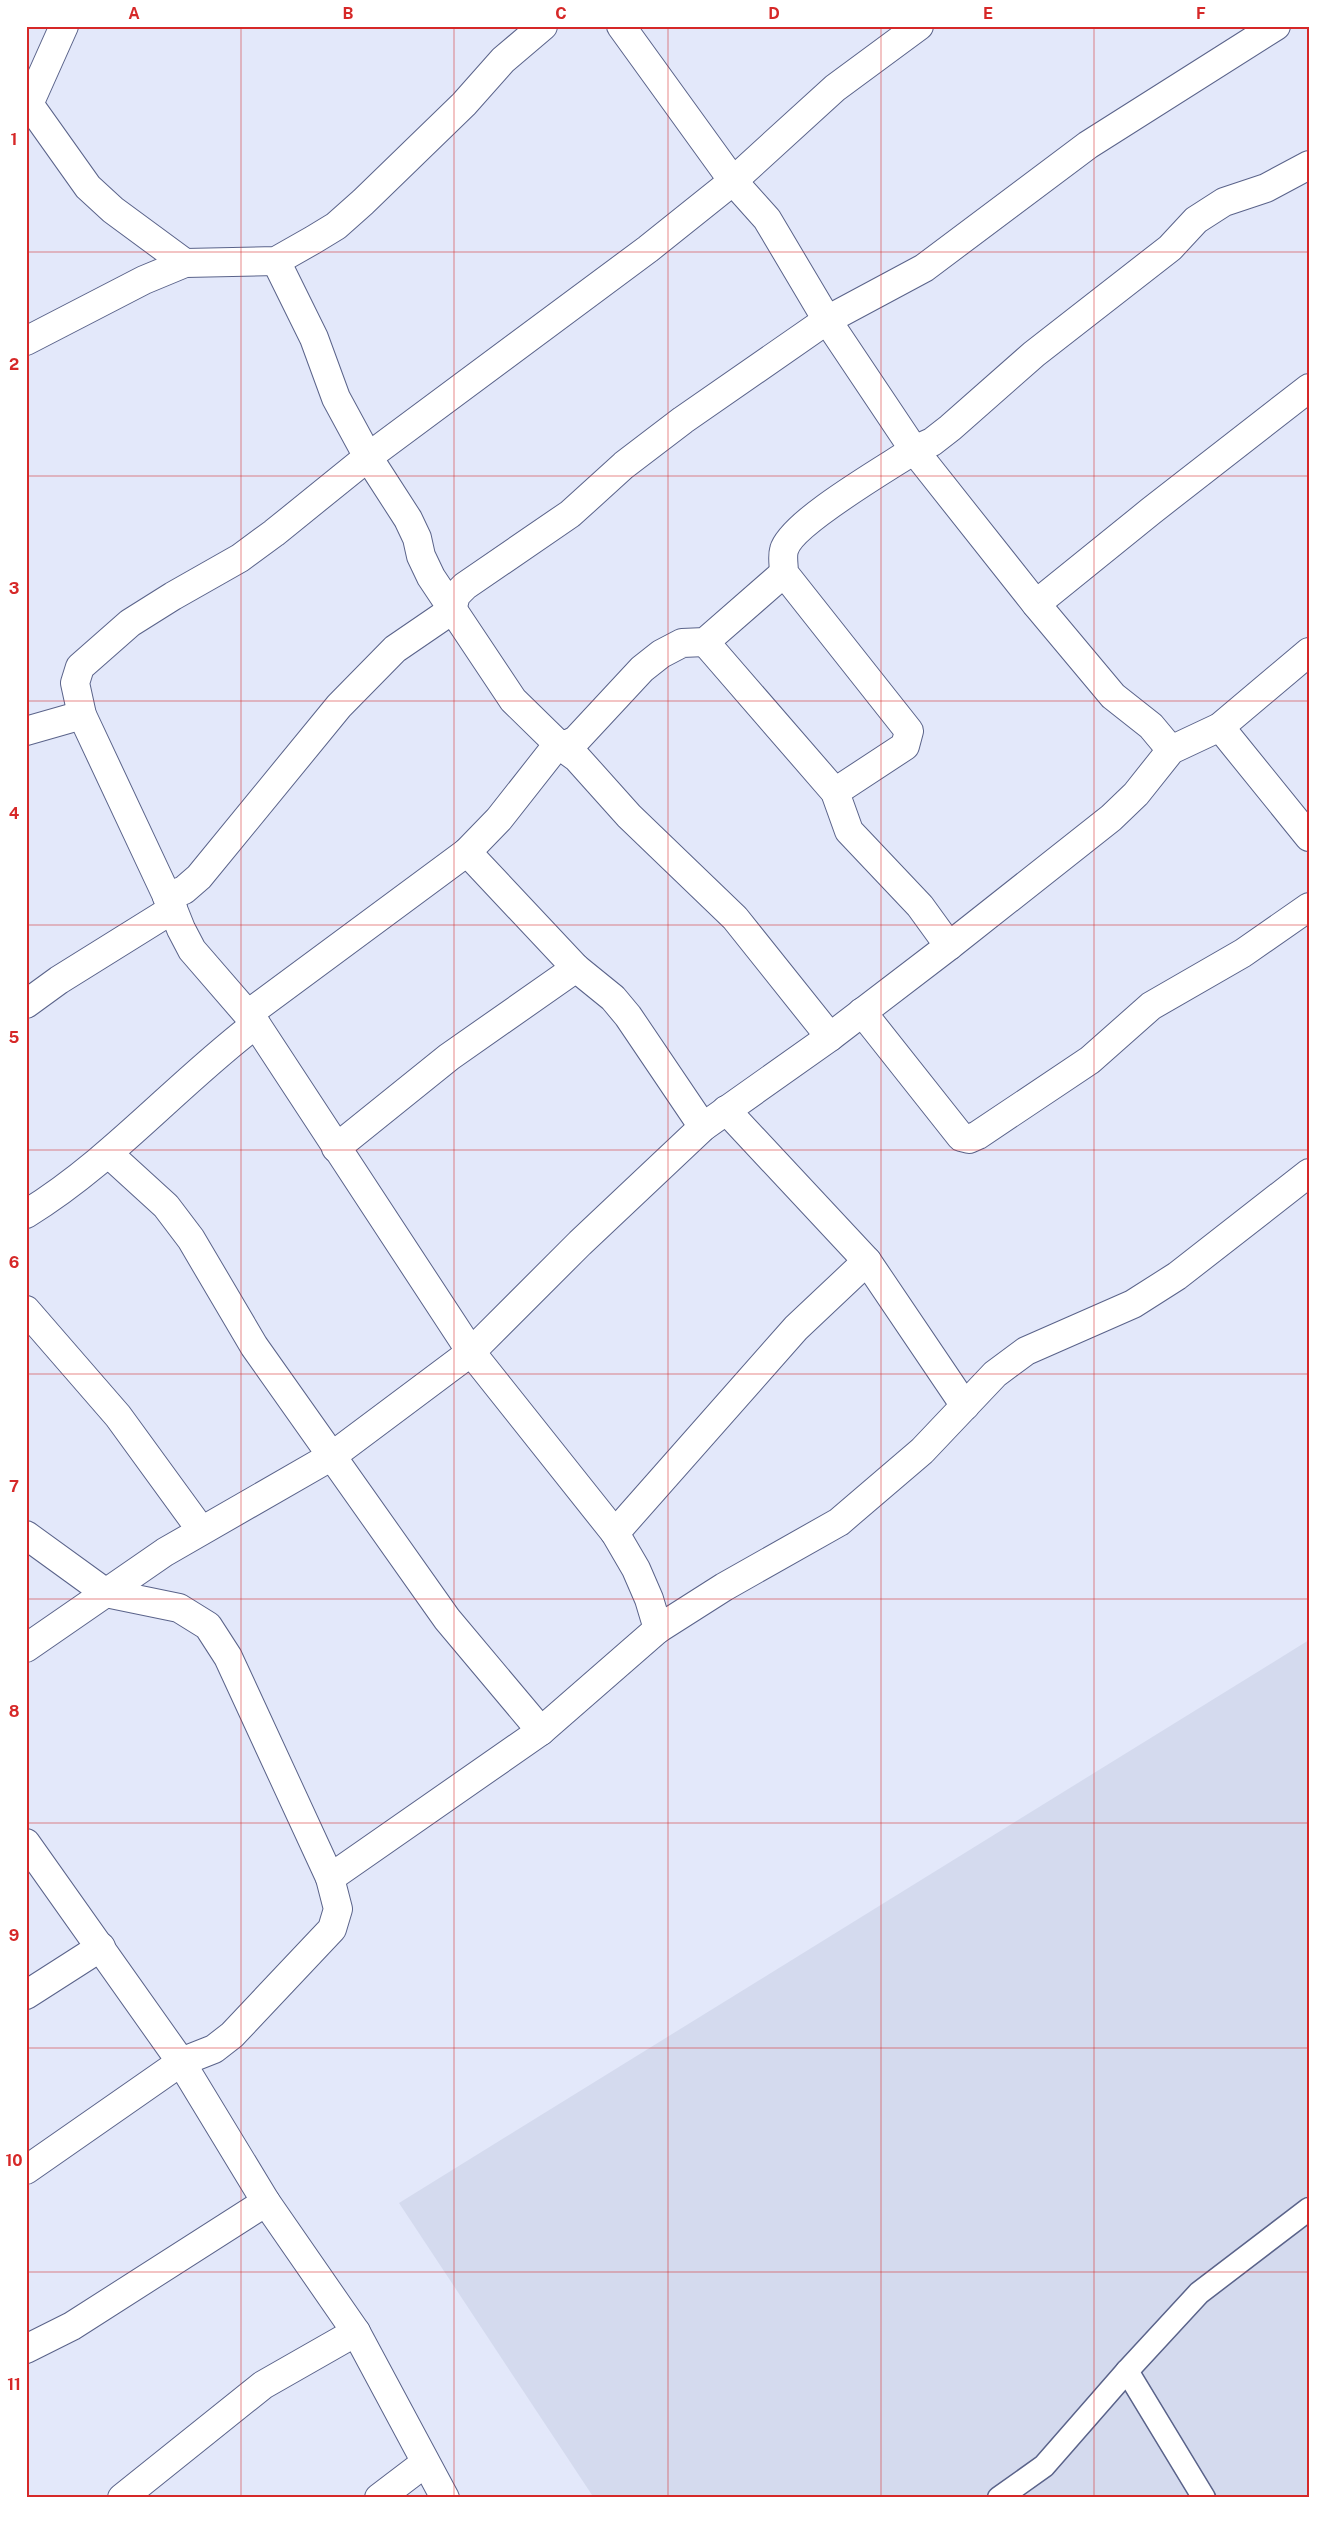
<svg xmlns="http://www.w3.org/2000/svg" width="1335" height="2524" viewBox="0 0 1335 2524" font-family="'Public Sans',sans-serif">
	<rect width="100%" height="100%" fill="#e3e8fa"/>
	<polygon fill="#d4daee" points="1309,1640 1309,2498 594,2498 399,2203"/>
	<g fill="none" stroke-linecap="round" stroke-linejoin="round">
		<g stroke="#5a638a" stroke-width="25">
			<g id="service">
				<polyline points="1127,2371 1204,2498"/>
				<polyline points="999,2498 1044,2466 1127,2371 1199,2293 1309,2209"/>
			</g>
		</g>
		<g stroke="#5a638a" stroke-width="30">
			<g id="minor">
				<polyline points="621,26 733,181 767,219 827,320 914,450 1036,604 1113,696 1151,726 1171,750"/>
				<polyline points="29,104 88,187 113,210 185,263"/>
				<polyline points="276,261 314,338 336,398 368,457 408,519 417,538 421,556 431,577 513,700 558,744 577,758 629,816 735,918 830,1037"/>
				<polyline points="26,341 144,280 185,263 276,261 313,240 336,226 363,202 464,104 503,60 543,26"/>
				<polyline points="1036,604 1151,511 1309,388"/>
				<polyline points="705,642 835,792 849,831 920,906 949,946"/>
				<polyline points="1220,727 1309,837"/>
				<polyline points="26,731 82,715"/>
				<path d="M835,792l70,-46 4,-15 -125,-158c0,-7 -2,-16 0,-23 7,-27 103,-82 130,-100l18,-8 18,-14 84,-74 136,-106 26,-28 28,-18 42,-14 43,-23"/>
				<polyline points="467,852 576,968 613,998 628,1016 703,1127"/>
				<polyline points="167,897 184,890 199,877 339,706 395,649 452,610 456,595 465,586 570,514 624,465 683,420 827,320 924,268 1088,145 1276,26"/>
				<polyline points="26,1004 59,980 173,909"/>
				<polyline points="862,1012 961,1137 969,1139 978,1135 1090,1060 1151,1006 1243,953 1309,907"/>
				<polyline points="248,1014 467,852 499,819 558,744 568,744 576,740 642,669 661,654 682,643 705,642 784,573"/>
				<polyline points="726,1110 867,1261 965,1406"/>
				<polyline points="336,1148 449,1057 576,968"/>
				<polyline points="109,1154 166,1206 191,1239 254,1346 447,1619 541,1731"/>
				<path d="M26,1214c86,-53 151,-130 230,-190"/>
				<polyline points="26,1310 118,1416 201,1530"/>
				<polyline points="615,1533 796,1328 867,1261"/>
				<polyline points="26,1535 106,1593 179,1608 208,1626 228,1657 330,1878 338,1909 332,1929 232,2035 214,2049 181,2062 26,2170"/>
				<polyline points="658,1629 649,1599 636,1569 615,1533 471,1352 256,1024 192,950 181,929 173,909 82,715 75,683 80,667 130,623 173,596 240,558 274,533 368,457 648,249 733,181 835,88 919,26"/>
				<polyline points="26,1648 165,1552 332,1456 471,1352 580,1243 703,1127 830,1037 949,946 1111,818 1136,794 1171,750 1220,727 1309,652"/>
				<polyline points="26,1843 181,2062 266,2202 356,2332 445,2498"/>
				<polyline points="330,1878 541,1731 658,1629 724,1587 839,1522 922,1451 995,1374 1026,1351 1133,1304 1177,1276 1309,1173"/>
				<polyline points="26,1995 101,1947"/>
				<polyline points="26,2349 72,2326 266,2202"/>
				<polyline points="122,2498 263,2385 356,2332"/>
				<polyline points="379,2498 425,2463"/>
			</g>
		</g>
		<g stroke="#5a638a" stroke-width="30">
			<polyline id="tertiary" points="26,111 64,26"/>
		</g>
		<use href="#service" stroke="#fff" stroke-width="22"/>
		<use href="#minor" stroke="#fff" stroke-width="28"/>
		<use href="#tertiary" stroke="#fff" stroke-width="28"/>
	</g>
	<path fill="none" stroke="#d62828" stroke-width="1" stroke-opacity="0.55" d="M241,26v2472M454,26v2472M668,26v2472M881,26v2472M1094,26v2472M26,252h1283M26,476h1283M26,701h1283M26,925h1283M26,1150h1283M26,1374h1283M26,1599h1283M26,1823h1283M26,2048h1283M26,2272h1283"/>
	<rect width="1335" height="2524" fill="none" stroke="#ffffff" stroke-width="55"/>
	<rect x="28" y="28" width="1280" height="2468" fill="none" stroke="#d62828" stroke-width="2"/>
	<g font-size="16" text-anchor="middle" font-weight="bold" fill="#d62828">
		<text x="134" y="19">A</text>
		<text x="348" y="19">B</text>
		<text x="561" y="19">C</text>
		<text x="774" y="19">D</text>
		<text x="988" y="19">E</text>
		<text x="1201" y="19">F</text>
		<text x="14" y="145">1</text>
		<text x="14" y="370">2</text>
		<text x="14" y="594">3</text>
		<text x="14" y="819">4</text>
		<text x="14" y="1043">5</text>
		<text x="14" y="1268">6</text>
		<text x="14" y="1492">7</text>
		<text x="14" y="1717">8</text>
		<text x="14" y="1941">9</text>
		<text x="14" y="2166">10</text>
		<text x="14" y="2390">11</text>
	</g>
</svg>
